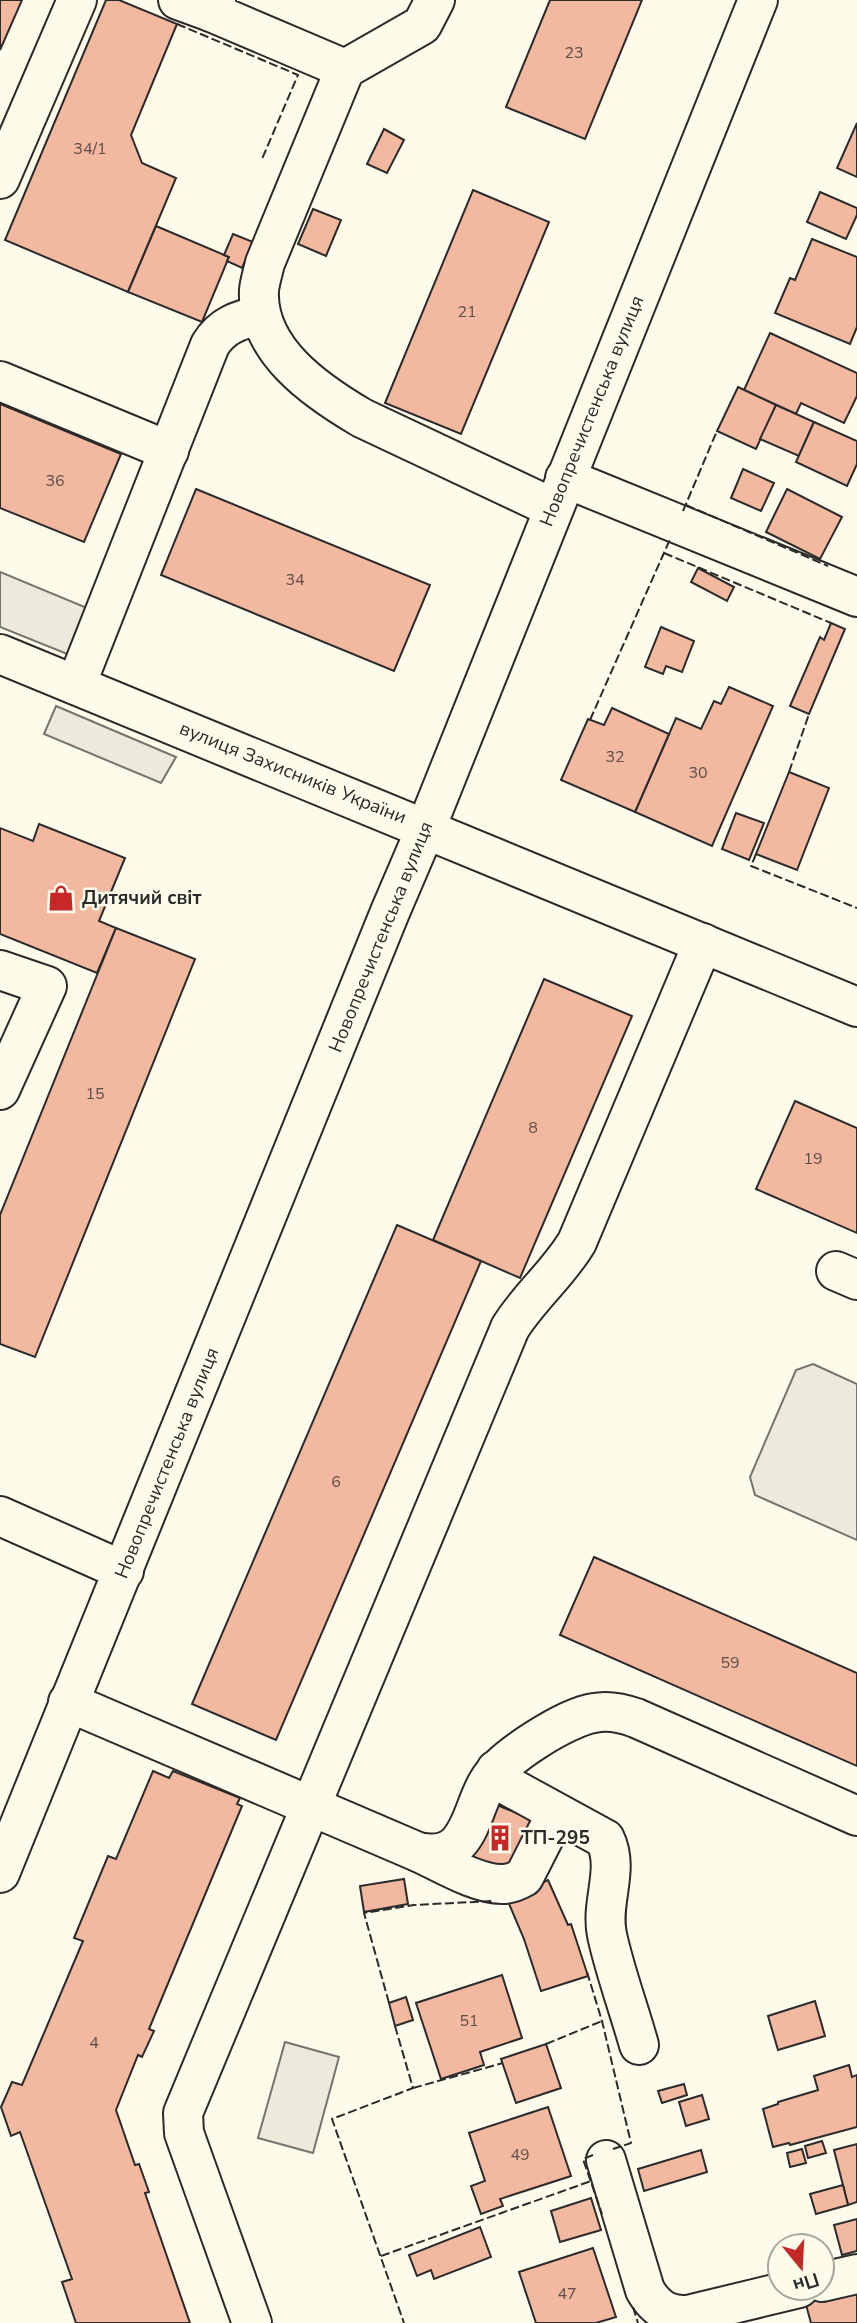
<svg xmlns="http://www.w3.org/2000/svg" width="857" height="2323" viewBox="0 0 857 2323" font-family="'Nunito Sans',sans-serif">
	<rect width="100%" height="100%" fill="#fdfbea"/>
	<g fill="#ecebdb" stroke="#74746e" stroke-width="2">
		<polygon points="813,1364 857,1384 857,1540 755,1495 750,1477 796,1370"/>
		<polygon points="285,2042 339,2057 313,2153 258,2138"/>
	</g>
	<g fill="#eceadb" stroke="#74746e" stroke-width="2">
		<polygon points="0,572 116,620 97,666 0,627"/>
		<polygon points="56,706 176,757 161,783 44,734"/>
	</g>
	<g fill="#f2b8a0" stroke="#2b2b2b" stroke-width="2">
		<polygon points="0,0 22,0 0,50"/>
		<polygon points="106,0 119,0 177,24 131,135 142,163 176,178 128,292 5,240"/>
		<polygon points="550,0 642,0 585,139 506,107"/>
		<polygon points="857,123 857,177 837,168"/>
		<polygon points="384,129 404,140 387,173 367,164"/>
		<polygon points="473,190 549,222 461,434 385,403"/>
		<polygon points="820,192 857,208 857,215 846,239 807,222"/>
		<polygon points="313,209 341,220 326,256 298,244"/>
		<polygon points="156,226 229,257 202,322 128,292"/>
		<polygon points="233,234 253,242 242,268 227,261 229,257 224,255"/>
		<polygon points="812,239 857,257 857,327 850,344 775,313 790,278 795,280"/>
		<polygon points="770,333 857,373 857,396 844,423 801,403 796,414 744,390"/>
		<polygon points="738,387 776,405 756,449 717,431"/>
		<polygon points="0,404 121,454 84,542 0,508"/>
		<polygon points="776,405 814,422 799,456 760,439"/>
		<polygon points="814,422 857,441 857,464 847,486 796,462"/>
		<polygon points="743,469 774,483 761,511 731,498"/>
		<polygon points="196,489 430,585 394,671 161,575"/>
		<polygon points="787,489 842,517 820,559 766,532"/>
		<polygon points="698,568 734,587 727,601 691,582"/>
		<polygon points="831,623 845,629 809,714 790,706 820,637 824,640"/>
		<polygon points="661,627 694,641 682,672 666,666 663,674 645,667"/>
		<polygon points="729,687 773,706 712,846 635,812 676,718 701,729 714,701 721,704"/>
		<polygon points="612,708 669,734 635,812 561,780 588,719 604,725"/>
		<polygon points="789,772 829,788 797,870 756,854"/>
		<polygon points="736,813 764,823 749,860 722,849"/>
		<polygon points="39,824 125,858 99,921 116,928 97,973 0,934 0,828 33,841"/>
		<polygon points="116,928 195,959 35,1357 0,1344 0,1215"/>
		<polygon points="544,979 632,1016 520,1278 433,1240"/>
		<polygon points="795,1101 857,1128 857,1233 756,1189"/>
		<polygon points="397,1225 481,1261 276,1740 192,1704"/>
		<polygon points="594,1557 857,1673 857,1766 560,1635"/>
		<polygon points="153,1771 169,1778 173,1771 240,1798 237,1804 242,1806 149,2029 154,2031 142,2057 138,2055 116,2110 135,2165 139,2164 149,2192 145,2193 190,2323 76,2323 62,2282 72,2279 20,2132 11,2136 1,2107 12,2082 22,2085 83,1941 74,1938 108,1856 116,1859"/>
		<polygon points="490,1802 533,1820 510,1874 467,1857"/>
		<polygon points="404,1879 408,1904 364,1912 360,1886"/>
		<polygon points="548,1880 568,1925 571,1924 588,1976 541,1991 524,1939 507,1899"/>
		<polygon points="502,1975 522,2038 480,2052 484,2065 441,2079 416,2003"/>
		<polygon points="406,1997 413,2020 395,2026 389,2003"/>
		<polygon points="815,2001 825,2036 778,2050 768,2016"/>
		<polygon points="546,2044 561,2088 516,2103 501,2059"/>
		<polygon points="849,2065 852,2077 857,2075 857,2127 790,2145 789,2143 773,2147 763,2109 778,2104 778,2102 818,2090 814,2076"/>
		<polygon points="684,2084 687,2095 662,2103 658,2091"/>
		<polygon points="702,2095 709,2119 686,2126 679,2102"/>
		<polygon points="548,2107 571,2176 500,2199 503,2206 481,2214 471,2186 485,2181 469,2133"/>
		<polygon points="822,2141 826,2153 808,2158 805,2146"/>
		<polygon points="857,2144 857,2202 848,2205 834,2150"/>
		<polygon points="802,2149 806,2163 790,2167 787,2153"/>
		<polygon points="701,2150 707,2172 644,2191 638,2169"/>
		<polygon points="843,2185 848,2205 816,2214 810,2194"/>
		<polygon points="591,2198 601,2230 560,2242 551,2211"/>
		<polygon points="857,2219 857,2251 842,2255 834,2225"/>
		<polygon points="480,2227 491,2257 434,2279 431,2270 417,2276 409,2255"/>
		<polygon points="593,2248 616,2317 596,2323 536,2323 519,2272"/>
		<polygon points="857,2288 857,2323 811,2323 805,2301"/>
	</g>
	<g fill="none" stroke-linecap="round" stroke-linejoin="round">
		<g stroke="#2b2b2b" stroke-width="42">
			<g id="minor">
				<polyline points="178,0 211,12"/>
				<polyline points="216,0 211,12 345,69"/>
				<path d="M435,0l-13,25 -77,44 -80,194c-2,9 -5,18 -6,27 -3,60 57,101 103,128l191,90"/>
				<polyline points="0,179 77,0"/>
				<polyline points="0,381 169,451"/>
				<polyline points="565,478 857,597"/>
				<polyline points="0,654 857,1007"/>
				<path d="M76,685l134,-340c12,-20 29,-25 51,-30"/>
				<polyline points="0,970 47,986 0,1090"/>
				<polyline points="836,1271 857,1280"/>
				<polyline points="0,1516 124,1571"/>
				<path d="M68,1702l350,150c14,3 28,3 39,-8 16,-16 19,-43 31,-62 13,-24 79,-65 106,-69 14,-3 28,0 42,5l221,98"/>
				<path d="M496,1770l14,17 95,52c15,31 -5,63 2,96 8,37 22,74 32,110"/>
				<path d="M418,1852c22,10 60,33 85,32 8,0 14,-3 21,-7l32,-63"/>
				<polyline points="0,1873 390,912 426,828 758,0"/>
				<path d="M606,2160l39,130c11,19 22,25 43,25l111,-27"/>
				<polyline points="822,2282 857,2274"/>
				<path d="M252,2323l-68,-190 -1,-20 327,-785c19,-31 48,-54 67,-86l126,-299"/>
			</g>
		</g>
		<use href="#minor" stroke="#fdfbea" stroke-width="38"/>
		<g stroke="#2b2b2b" stroke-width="2" stroke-dasharray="9 3.5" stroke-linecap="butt">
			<polyline points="177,24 298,75 262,159"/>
			<polyline points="686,505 828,566"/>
			<polyline points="683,511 717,431"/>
			<polyline points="664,553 831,623"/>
			<polyline points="590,720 671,537"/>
			<polyline points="789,772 809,714"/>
			<polyline points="756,854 751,866 857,908"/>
			<polyline points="587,1972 602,2021 631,2143 613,2149"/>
			<polyline points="389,2003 364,1913 414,1905 493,1901"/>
			<polyline points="395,2026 413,2088 332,2119 404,2323"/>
			<polyline points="546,2044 602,2021"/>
			<polyline points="413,2088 503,2063"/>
			<polyline points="593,2155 583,2159 602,2214"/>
			<polyline points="381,2256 591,2181"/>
			<polyline points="633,2307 638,2323"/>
		</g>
	</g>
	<defs>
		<g id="shop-bare" transform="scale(2.1)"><path d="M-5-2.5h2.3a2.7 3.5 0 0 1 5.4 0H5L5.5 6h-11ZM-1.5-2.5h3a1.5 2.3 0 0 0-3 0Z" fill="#c62828" stroke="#fdfbea" stroke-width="2.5" paint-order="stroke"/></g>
		<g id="building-bare" transform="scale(2.1)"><path d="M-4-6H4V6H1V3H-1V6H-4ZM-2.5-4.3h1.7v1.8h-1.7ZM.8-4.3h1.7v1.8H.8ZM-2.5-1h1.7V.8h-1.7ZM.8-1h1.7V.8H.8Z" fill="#c62828" stroke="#fdfbea" stroke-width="2.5" paint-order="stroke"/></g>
	</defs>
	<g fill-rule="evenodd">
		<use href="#shop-bare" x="61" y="898"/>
		<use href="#building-bare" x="500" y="1838"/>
	</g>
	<g text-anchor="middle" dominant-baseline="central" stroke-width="5" stroke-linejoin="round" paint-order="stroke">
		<g font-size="16" fill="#5d4e48">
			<text x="574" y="53">23</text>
			<text x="90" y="149">34/1</text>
			<text x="467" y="312">21</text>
			<text x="55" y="481">36</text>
			<text x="295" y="580">34</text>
			<text x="615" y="757">32</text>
			<text x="698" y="773">30</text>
			<text x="95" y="1094">15</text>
			<text x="533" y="1128">8</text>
			<text x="813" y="1159">19</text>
			<text x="336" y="1482">6</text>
			<text x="730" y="1663">59</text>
			<text x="469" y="2021">51</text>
			<text x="94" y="2043">4</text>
			<text x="520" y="2155">49</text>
			<text x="567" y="2294">47</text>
		</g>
		<g font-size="19" fill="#2b2b2b" stroke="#fdfbea">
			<text transform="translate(592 411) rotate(-68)">Новопречистенська вулиця</text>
			<text transform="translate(293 773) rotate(22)">вулиця Захисників України</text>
			<text transform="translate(381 937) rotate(-68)">Новопречистенська вулиця</text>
			<text transform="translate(167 1463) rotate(-68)">Новопречистенська вулиця</text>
		</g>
		<g font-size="19" font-weight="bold" fill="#2b2b2b" stroke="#fdfbea" text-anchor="start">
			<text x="82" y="898">Дитячий світ</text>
			<text x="521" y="1838">ТП-295</text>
		</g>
	</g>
	<g transform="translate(801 2267) rotate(162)"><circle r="33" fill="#fdfbea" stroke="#a9a89e" stroke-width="2"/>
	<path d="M0-5L12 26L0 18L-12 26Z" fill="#c62828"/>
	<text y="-10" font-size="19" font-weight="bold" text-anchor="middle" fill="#2b2b2b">Пн</text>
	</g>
</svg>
